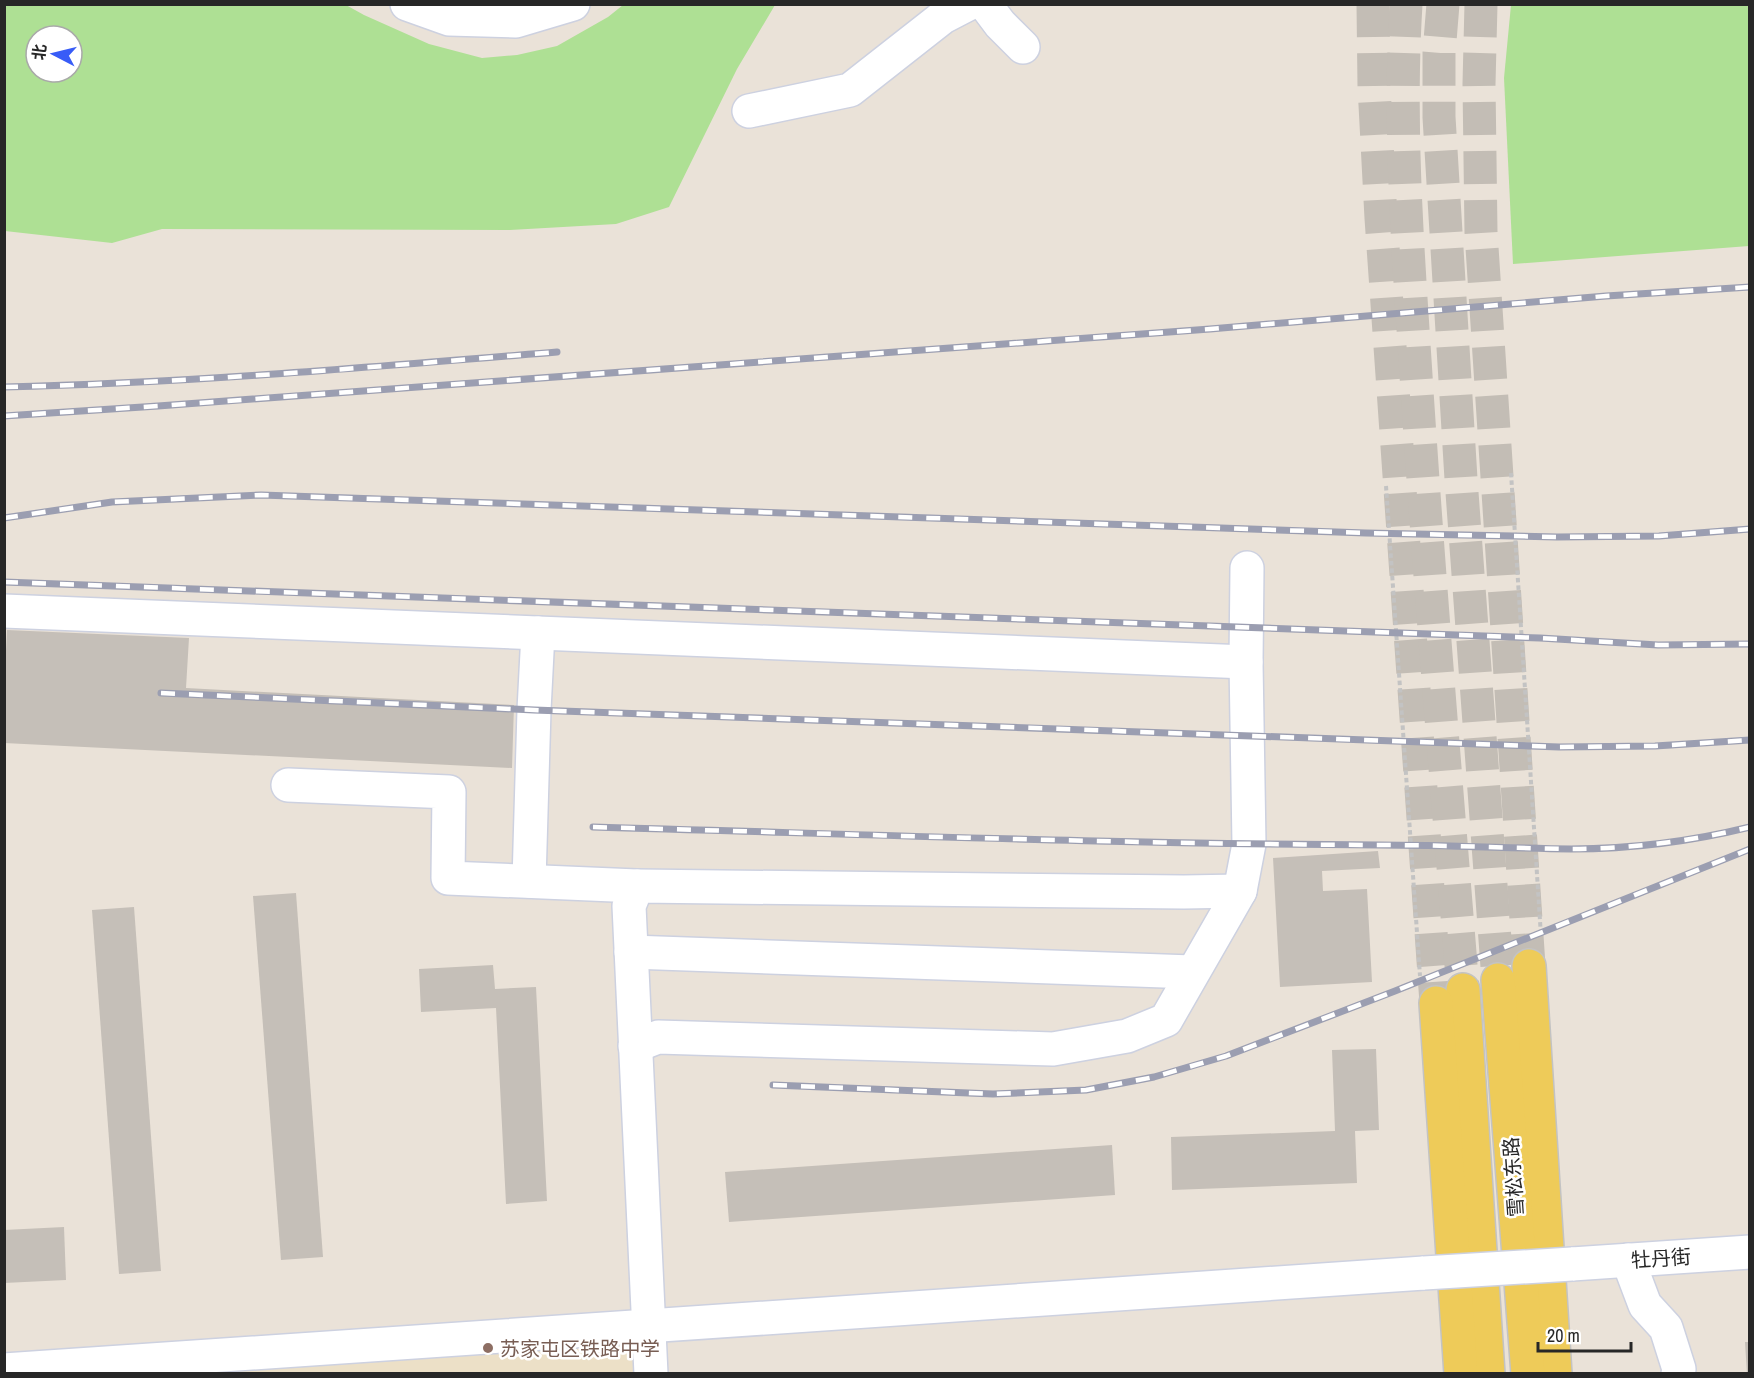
<svg xmlns="http://www.w3.org/2000/svg" width="1754" height="1378" viewBox="0 0 1754 1378" font-family="'Archivo Narrow','Noto Sans SC',sans-serif">
	<rect width="100%" height="100%" fill="#eae2d8"/>
	<polygon fill="#ece0c7" points="648,1326 651,1374 5,1374"/>
	<g fill="#aee094" fill-rule="evenodd">
		<path d="M5,4l341,1 18,10 65,29 53,14 35,-3 40,-9 51,-29 15,-12h152l-38,64 -68,138 -53,17 -106,6 -348,-1 -50,14 -107,-12zM36,36h36v36h-36z"/>
		<polygon points="1511,5 1749,5 1749,246 1513,264 1504,78"/>
	</g>
	<g fill="#c5bfb8">
		<polygon points="7,630 189,638 186,688 514,705 512,768 4,743 4,690"/>
		<polygon points="1378,851 1380,868 1322,871 1323,891 1367,889 1372,982 1280,987 1273,858"/>
		<polygon points="296,893 323,1257 281,1260 253,896"/>
		<polygon points="134,907 161,1271 119,1274 92,910"/>
		<polygon points="493,965 495,989 536,987 547,1201 506,1204 496,1008 421,1012 419,969"/>
		<polygon points="1376,1049 1379,1130 1355,1131 1357,1183 1172,1190 1171,1137 1335,1131 1332,1050"/>
		<polygon points="1112,1145 1115,1195 729,1222 725,1172"/>
		<polygon points="64,1227 66,1280 4,1283 4,1230"/>
		<polygon points="1745,1342 1750,1342 1750,1374 1747,1374"/>
	</g>
	<g fill="none" stroke-linecap="round" stroke-linejoin="round">
		<g stroke="#c3bdb5" stroke-width="33" stroke-dasharray="33 16" stroke-linecap="butt">
			<polyline points="1373,4 1374,86 1381,218 1436,1003"/>
			<path d="M1406,4c-8,129 3,259 11,387 13,200 30,400 46,599"/>
			<polyline points="1443,4 1439,53 1439,117 1461,479 1498,980"/>
			<polyline points="1481,4 1479,84 1481,232 1529,966"/>
		</g>
		<g stroke="#cdd1e0" stroke-width="36">
			<g id="minor">
				<polyline points="407,4 449,19 516,21 573,4"/>
				<polyline points="985,4 1000,24 1023,47"/>
				<polyline points="749,111 850,90 943,17 968,4"/>
				<polyline points="4,611 1246,662"/>
				<polyline points="288,785 449,792 448,878 637,886"/>
				<polyline points="529,881 534,710 538,633"/>
				<polyline points="631,952 1192,972"/>
				<polyline points="635,1046 658,1037 1053,1049 1127,1036 1166,1020 1240,891 1249,844 1246,662 1247,568"/>
				<polyline points="1628,1260 1645,1305 1666,1328 1679,1369 1678,1374"/>
				<polyline points="1572,1264 1750,1252"/>
				<polyline points="4,1370 1424,1273"/>
				<polyline points="651,1374 629,906 637,886 1184,892 1240,891"/>
			</g>
		</g>
		<g stroke="#c3c3c3" stroke-width="36">
			<g id="major">
				<polyline points="1529,966 1555,1374"/>
				<polyline points="1498,980 1528,1374"/>
				<polyline points="1463,990 1488,1374"/>
				<polyline points="1436,1003 1461,1374"/>
			</g>
		</g>
		<g stroke="#c3c3c3" stroke-width="4" stroke-dasharray="4.5 3" stroke-linecap="butt">
			<polyline points="1511,473 1541,936"/>
			<polyline points="1386,486 1420,976"/>
		</g>
		<use href="#minor" stroke="#fff" stroke-width="33"/>
		<use href="#major" stroke="#eecb59" stroke-width="33"/>
		<g stroke="#9b9eb1" stroke-width="7">
			<g id="rail">
				<path d="M4,387c185,-4 369,-20 553,-35"/>
				<polyline points="4,416 158,406 1210,329 1606,296 1750,287"/>
				<polyline points="4,518 112,502 261,495 1366,533 1557,537 1659,536 1750,529"/>
				<polyline points="4,582 1540,638 1658,645 1750,644"/>
				<polyline points="161,693 534,710 1559,747 1655,746 1750,740"/>
				<path d="M593,827c262,7 524,17 786,18 64,0 128,3 192,4 58,0 122,-8 179,-22"/>
				<polyline points="773,1085 993,1094 1086,1090 1154,1077 1226,1056 1395,991 1750,849"/>
			</g>
		</g>
		<use href="#rail" stroke="#fff" stroke-width="4.5" stroke-dasharray="14" stroke-linecap="butt"/>
		<g stroke="#cdd1e0" stroke-width="36" stroke-linecap="butt">
			<polyline id="minor-bridge" points="1424,1273 1572,1264"/>
		</g>
		<use href="#minor-bridge" stroke="#fff" stroke-width="33"/>
	</g>
	<circle fill="#8d6e63" stroke="#fff" stroke-width="2" cx="488" cy="1348" r="6"/>
	<g text-anchor="middle" dominant-baseline="central" stroke-width="5" stroke-linejoin="round" paint-order="stroke">
		<g font-size="20" fill="#272727" stroke="#fff">
			<text transform="translate(1513 1177) rotate(-94)">雪松东路</text>
			<text transform="translate(1661 1258) rotate(-4)">牡丹街</text>
		</g>
		<g font-size="20" fill="#785e54" stroke="#fff" text-anchor="start">
			<text x="500" y="1348">苏家屯区铁路中学</text>
		</g>
	</g>
	<rect width="1754" height="1378" fill="none" stroke="#272727" stroke-width="12"/>
	<g transform="translate(54 54) rotate(277)"><circle r="28" fill="#ffffff" stroke="#a9a9a9" stroke-width="1.5"/>
	<path d="M0-4.5L10 22L0 15L-10 22Z" fill="#385cf7"/>
	<text y="-9" font-size="16" font-weight="bold" text-anchor="middle" fill="#272727">北</text>
	</g>
	<path d="M1538 1342v9h93v-9" fill="none" stroke="#272727" stroke-width="3"/>
	<text x="1547" y="1342" font-size="18" fill="#272727" stroke="#ffffff" stroke-width="4.5" paint-order="stroke">20 m</text>
</svg>
